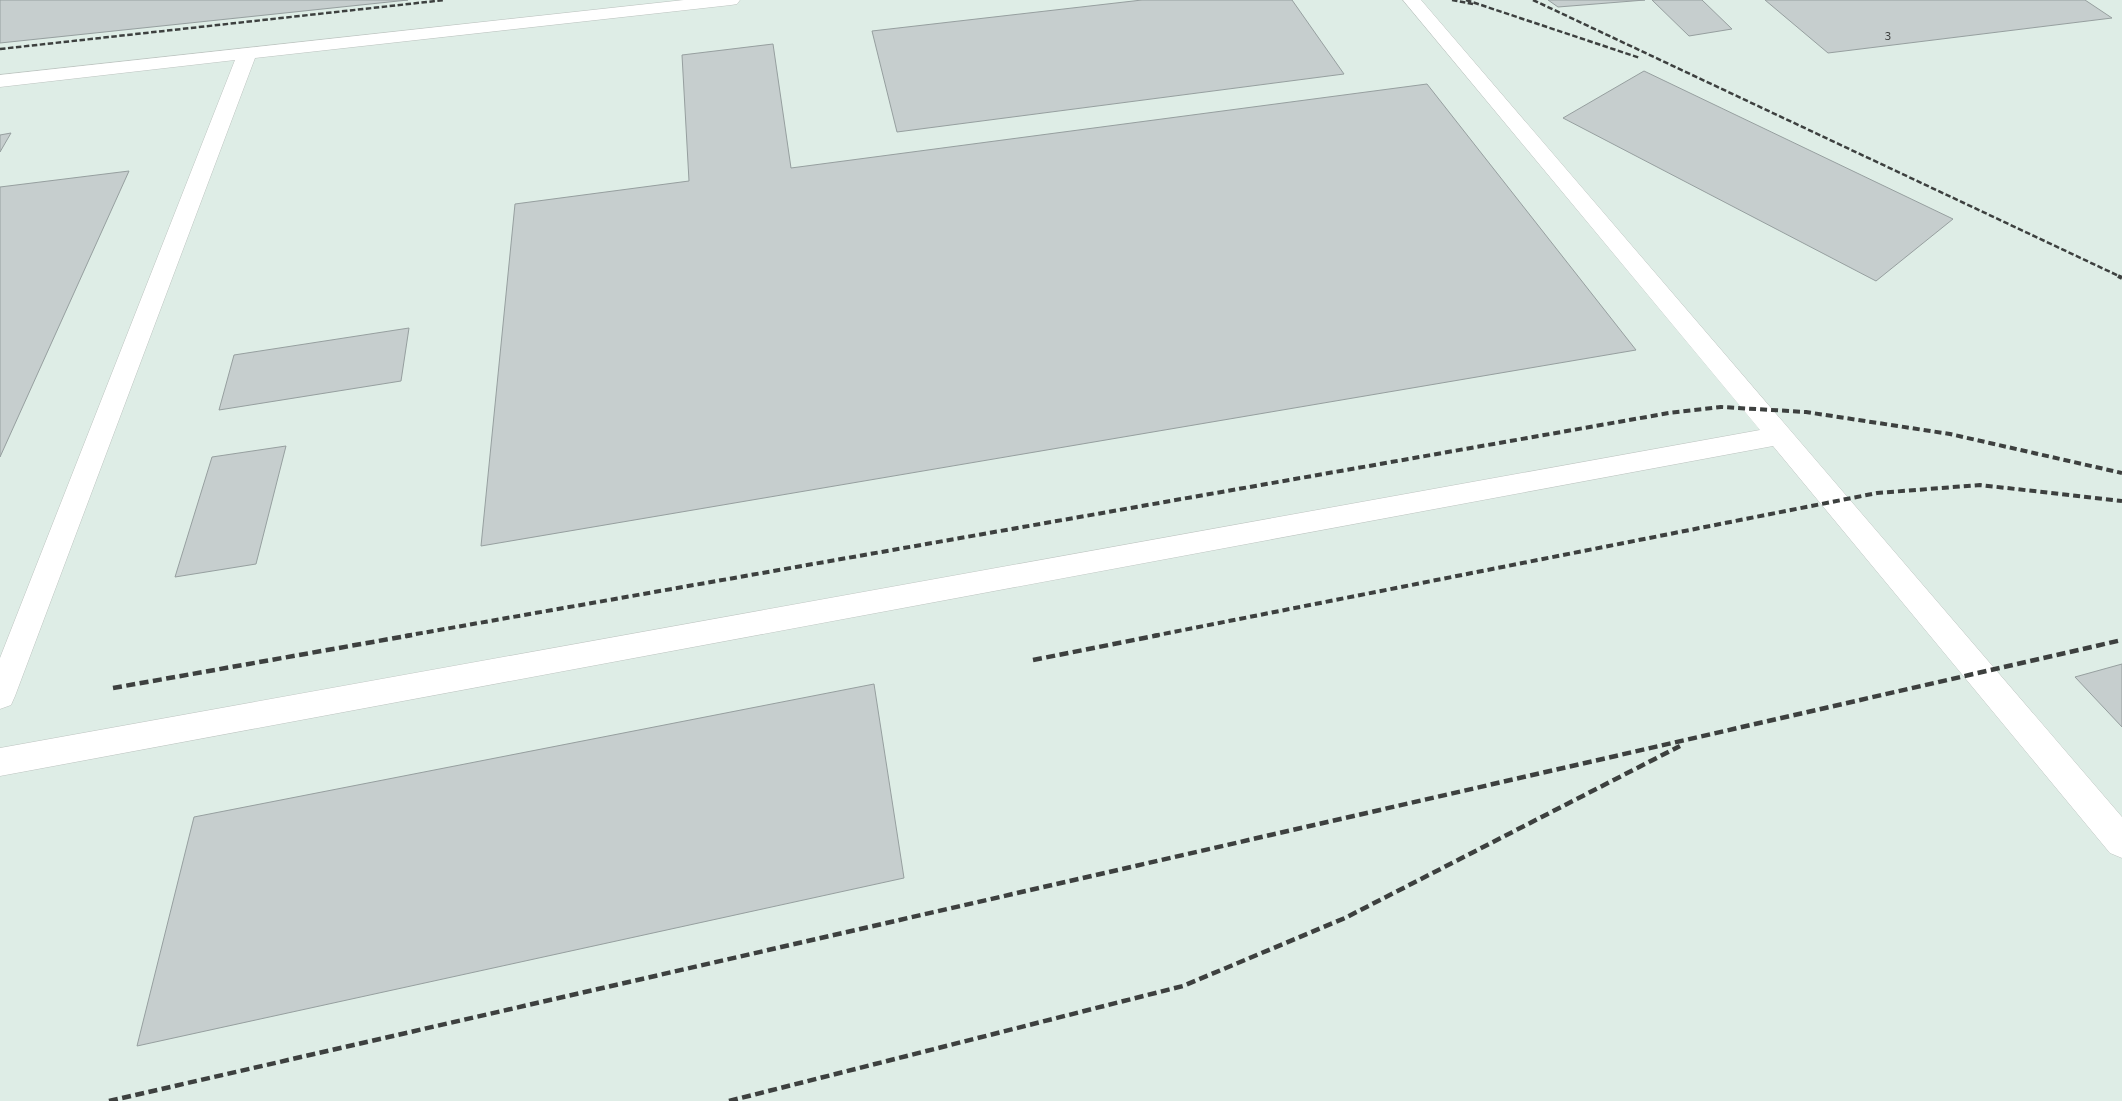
<svg xmlns="http://www.w3.org/2000/svg" width="2122" height="1101" viewBox="0 0 2122 1101" font-family="Commissioner,sans-serif">
	<rect width="100%" height="100%" fill="#f0f8f4"/>
	<rect fill="#deede6" x="0" y="0" width="2122" height="1101"/>
	<g fill="#c6cece" stroke="#969f9f">
		<polygon points="0,0 408,0 0,43"/>
		<polygon points="1142,0 1292,0 1344,74 897,132 872,31"/>
		<polygon points="1548,0 1645,0 1558,7"/>
		<polygon points="1652,0 1702,0 1732,29 1689,36"/>
		<polygon points="1765,0 2085,0 2112,18 1828,53"/>
		<polygon points="773,44 791,168 1427,84 1636,350 481,546 515,204 689,181 682,55"/>
		<polygon points="1644,71 1953,219 1876,281 1563,118"/>
		<polygon points="11,133 0,152 0,135"/>
		<polygon points="129,171 0,457 0,187"/>
		<polygon points="409,328 401,381 219,410 234,355"/>
		<polygon points="286,446 256,564 175,577 212,457"/>
		<polygon points="2122,664 2122,727 2075,677"/>
		<polygon points="874,684 904,878 137,1046 194,817"/>
	</g>
	<g fill="none" stroke-linecap="round" stroke-linejoin="round">
		<g stroke="#bdc4c0" stroke-width="1">
			<g id="lane">
				<polygon points="684,0 740,0 737,4 731,5 255,58 15,696 11,705 0,709 0,658 235,60 0,87 0,75"/>
				<polygon points="1403,0 1421,0 2122,817 2122,858 2110,853 1773,446 0,776 0,748 1760,430"/>
			</g>
		</g>
		<use href="#lane" fill="#fff" fill-rule="evenodd"/>
		<g stroke="#3d403f" stroke-width="2.5" stroke-dasharray="5.5 2.5" stroke-linecap="butt">
			<polyline points="1452,0 1473,4"/>
			<polyline points="1466,0 1640,58"/>
			<polyline points="1533,0 2121,277"/>
			<polyline points="0,49 445,0"/>
		</g>
		<g stroke="#3d403f" stroke-width="4" stroke-dasharray="7 4" stroke-linecap="butt">
			<polyline points="2118,276 2122,278"/>
			<polyline points="405,636 1669,413 1721,407 1806,412 1950,434 2122,473"/>
			<polyline points="1153,636 1877,493 1980,485 2122,501"/>
		</g>
		<g stroke="#3d403f" stroke-width="4.5" stroke-dasharray="9 4.5" stroke-linecap="butt">
			<polyline points="1033,660 1159,635"/>
			<polyline points="113,688 412,635"/>
			<polyline points="109,1101 2122,640"/>
			<polyline points="729,1101 1183,986 1345,918 1680,746"/>
		</g>
	</g>
	<g text-anchor="middle" dominant-baseline="central" stroke-width="4.5" stroke-linejoin="round" paint-order="stroke">
		<g font-size="11" fill="#3a3d3c">
			<text x="1888" y="35">3</text>
		</g>
	</g>
</svg>
